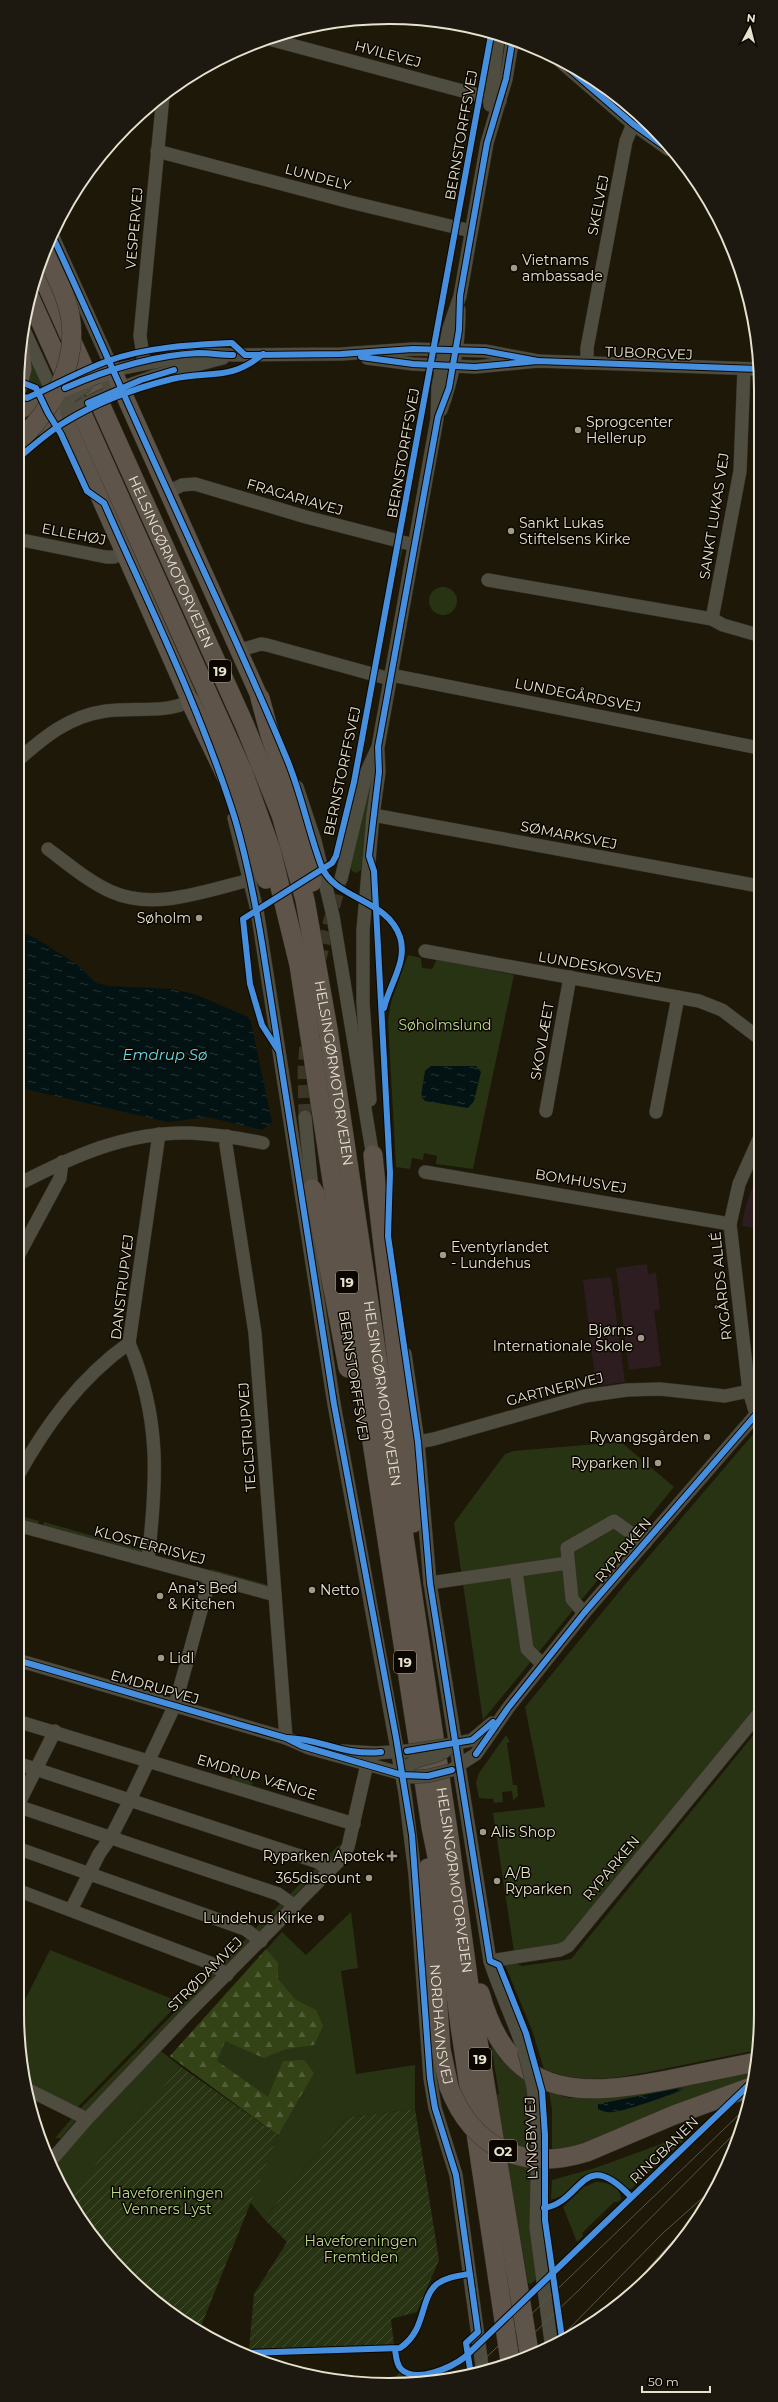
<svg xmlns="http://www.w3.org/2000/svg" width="778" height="2402" viewBox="0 0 778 2402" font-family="Montserrat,sans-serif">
	<defs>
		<pattern id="forest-firs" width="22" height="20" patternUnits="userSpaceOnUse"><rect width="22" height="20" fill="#344315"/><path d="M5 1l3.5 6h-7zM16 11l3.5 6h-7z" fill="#515e36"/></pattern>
		<pattern id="garden-furrows" width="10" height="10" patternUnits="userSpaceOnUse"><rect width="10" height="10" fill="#283313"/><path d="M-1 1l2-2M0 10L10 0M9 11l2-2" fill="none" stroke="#475034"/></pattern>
		<pattern id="water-ripples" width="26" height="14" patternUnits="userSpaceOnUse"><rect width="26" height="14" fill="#031213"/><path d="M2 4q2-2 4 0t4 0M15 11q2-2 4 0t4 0" fill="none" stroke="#283434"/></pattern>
	</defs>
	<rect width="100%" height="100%" fill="#1d1808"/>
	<g fill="#2e1d20">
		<polygon points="759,1168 759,1229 742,1226 745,1208"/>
		<polygon points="647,1264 648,1274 656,1273 660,1309 654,1310 661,1366 629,1370 616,1268"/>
		<polygon points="611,1277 625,1382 596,1386 583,1280"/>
	</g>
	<g fill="#283313">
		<polygon points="28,354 44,385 39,387 26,382"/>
		<polygon points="400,547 403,549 398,568 396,568"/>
		<circle cx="443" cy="601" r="14"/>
		<polygon points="372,771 361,870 356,873 352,871 350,866"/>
		<polygon points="408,955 421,958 422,968 432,969 437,959 514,975 473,1169 436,1164 437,1156 424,1153 423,1160 412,1158 410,1169 396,1167 388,1020 391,1002"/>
		<polygon points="760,1426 760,1706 564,1945 514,1952 493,1813 545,1807 525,1707 627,1582"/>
		<polygon points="621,1442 674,1487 483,1720 454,1523 505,1454 513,1451"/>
		<polygon points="17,1515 39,1521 38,1524 17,1518"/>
		<polygon points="44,1522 146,1551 143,1553 43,1526"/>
		<polygon points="211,1569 268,1585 268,1586 210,1572"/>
		<path d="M760,1727l1,286 -4,37c-28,6 -56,11 -84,17 -42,8 -88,21 -129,2l-12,-39 -27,-65 11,-2 6,3 49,-7z"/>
		<polygon points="506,1735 510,1742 507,1743 513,1785 517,1785 518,1796 513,1800 512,1791 502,1792 503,1802 494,1803 493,1799 479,1798 476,1783 479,1773"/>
		<polygon points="233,1774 253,1782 250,1788 230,1782"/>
		<polygon points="340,1844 336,1854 326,1864 322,1861"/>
		<polygon points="318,1866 320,1870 292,1898 288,1896"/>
		<polygon points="284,1900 286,1904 258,1933 254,1930"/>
		<polygon points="351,1912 358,1968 341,1971 356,2074 415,2065 415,2109 347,2117 264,2219 250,2202 278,2135 170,2056 282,1932 306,1955"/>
		<polygon points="248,1937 252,1940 224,1967 220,1965"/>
		<polygon points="50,1950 180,2002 77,2108 24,2081 17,2016"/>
		<polygon points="216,1970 219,1973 84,2112 79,2110"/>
		<polygon points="491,2045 501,2060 526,2081 532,2113 537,2278 531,2284 528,2283 496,2095 499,2094"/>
		<polygon points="156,2047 181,2067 110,2146 71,2197 50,2163"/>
		<polygon points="755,2070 741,2084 590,2142 552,2152 552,2109 549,2092 569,2098 613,2097"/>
		<polygon points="74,2116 76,2120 61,2138 55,2138"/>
		<path d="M691,2133l-60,56c-12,-1 -15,-18 -39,-15 -17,3 -24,25 -41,25l1,-19 43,-12z"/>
		<path d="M596,2182c10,0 25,4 25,17l-3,3h-4l-32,31 1,3 -6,6 -14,-35 21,-20z"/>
		<polygon points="400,2372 410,2378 410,2384 389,2383"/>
	</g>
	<polygon fill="url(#forest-firs)" points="266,1949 278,1963 278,1979 296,2000 316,2010 323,2026 314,2045 286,2049 264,2058 225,2041 217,2061 268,2097 283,2061 304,2060 314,2073 278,2135 170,2056"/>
	<g fill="url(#garden-furrows)">
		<polygon points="181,2067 278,2135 199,2331 163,2308 109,2258 71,2196 110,2146"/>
		<polygon points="415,2109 439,2260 417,2312 391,2319 394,2345 249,2349 254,2294 287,2242 264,2219 347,2117"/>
	</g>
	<g fill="url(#water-ripples)">
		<polygon points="17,930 35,938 75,963 96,983 109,986 173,989 197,995 250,1018 272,1122 262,1130 207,1117 168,1122 25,1089 17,1084"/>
		<polygon points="431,1066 476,1066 481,1072 474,1101 468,1108 425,1101 421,1096 425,1071"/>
		<path d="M680,2088l3,1c-5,4 -61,23 -70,23 -5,1 -11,-1 -15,-3v-5z"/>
	</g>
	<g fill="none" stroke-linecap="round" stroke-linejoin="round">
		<g stroke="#3b3626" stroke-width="13" stroke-dasharray="13 6" stroke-linecap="butt">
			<polyline points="319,962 341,879"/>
			<polyline points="305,1117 304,1072 306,1044"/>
		</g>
		<g stroke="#343126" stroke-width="14">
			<g id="minor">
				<polyline points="269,39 500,101"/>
				<polyline points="560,61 633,124 668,149"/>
				<polyline points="490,105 498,38"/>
				<polyline points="157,151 350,202 471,231"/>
				<polyline points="52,235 113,370 109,381 103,387"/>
				<polyline points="23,328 56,400"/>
				<polyline points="367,358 413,364 475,367 538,361 758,369"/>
				<polyline points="144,362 140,336 163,96"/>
				<polyline points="587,363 587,348 626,141 633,124"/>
				<polyline points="113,370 199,353 233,355 341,354 413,349 485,351 538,361"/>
				<polyline points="113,391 154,376 223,358"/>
				<path d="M441,410c12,-32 18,-66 18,-100"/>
				<polyline points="168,492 182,485 195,484 306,517 414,545"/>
				<polyline points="17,539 106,557 114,557 125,552"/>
				<polyline points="488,580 712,619 723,625 758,635"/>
				<polyline points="712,619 740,471 744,369"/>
				<polyline points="240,650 261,644 267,645 390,679"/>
				<polyline points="391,675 759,748"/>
				<path d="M17,761c27,-24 52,-45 89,-50 28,-4 59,3 84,-10l3,7"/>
				<polyline points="297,787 315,841 333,916 374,1163"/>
				<polyline points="373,815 759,886"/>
				<polyline points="234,818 257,910 334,1404 405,1793 415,1874 430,2078 435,2108 456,2175 483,2373"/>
				<path d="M48,849c20,15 41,33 64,43 43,19 96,-2 138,-12"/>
				<polyline points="341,879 367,771 378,747 437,419 438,387 449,328 460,296 487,143 506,79 512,43"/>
				<polyline points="425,951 699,1001 722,1010 759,1038"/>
				<polyline points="370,1100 363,1003 363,930 373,815 379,772 378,751"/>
				<polyline points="546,1111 570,977"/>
				<polyline points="656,1112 678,997"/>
				<polyline points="305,1117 312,1189 310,1197"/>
				<polyline points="227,1136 226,1145 255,1333 286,1738"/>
				<polyline points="425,1172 730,1224"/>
				<path d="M17,1185c54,-28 110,-54 173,-52 25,1 49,5 73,10"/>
				<polyline points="17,1258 60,1178 62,1162"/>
				<path d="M405,1354l13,88 12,141 60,378c10,31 24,60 34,90"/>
				<polyline points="756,1414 749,1391 730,1224 739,1184 759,1139"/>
				<polyline points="418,1442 434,1439 585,1396 627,1390 660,1389 725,1396 749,1391"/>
				<path d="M17,1477c29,-52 63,-99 112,-134"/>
				<polyline points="17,1525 275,1595"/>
				<path d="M148,1560c9,-79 13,-142 -19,-217l30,-209"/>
				<polyline points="516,1571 527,1649 542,1664"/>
				<polyline points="430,1583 567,1563"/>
				<polyline points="584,1613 572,1599 567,1548 614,1521 645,1543"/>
				<polyline points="17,1660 286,1738 309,1748 410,1776"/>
				<polyline points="17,1721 354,1824"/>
				<polyline points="448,1745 472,1740 492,1723"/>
				<polyline points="342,1751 376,1753 406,1751"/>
				<polyline points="17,1763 318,1862 329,1870"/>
				<polyline points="453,1769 476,1754 508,1708 584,1613 760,1410"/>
				<polyline points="17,1806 278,1894 295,1906"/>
				<polyline points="17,1807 55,1731"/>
				<polyline points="17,1848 245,1929 261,1941"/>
				<polyline points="17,1890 210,1963 227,1975"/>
				<polyline points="71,1910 99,1854 111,1837 130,1800 175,1705 210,1578"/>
				<polyline points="490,1961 560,1950 568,1946 760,1712"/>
				<polyline points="533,2087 538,2133 536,2228 551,2342"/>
				<polyline points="25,2088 87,2119"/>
				<polyline points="50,2162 87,2119 187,2014 338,1862 348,1847 367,1764 376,1753"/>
			</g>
		</g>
		<g stroke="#343126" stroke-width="18">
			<g id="major">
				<polyline points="97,375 113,370 260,698"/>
				<polyline points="17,392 23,369 21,348"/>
				<polyline points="17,412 58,391"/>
				<polyline points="30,430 63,415 190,701"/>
			</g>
		</g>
		<g stroke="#343126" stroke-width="20">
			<g id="highway">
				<path id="s1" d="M39,268l206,458 36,89 24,85 23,129 121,808 21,155 59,360"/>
				<polyline points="30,298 243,772 271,850 299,965 431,1827 440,1871 460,2026 510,2361"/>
				<polyline points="260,698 270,735 290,794 312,882"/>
				<polyline points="190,701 229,782 266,879"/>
				<path d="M373,1155c12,123 32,245 40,368"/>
				<polyline points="312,1189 315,1194 348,1368"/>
				<path id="s2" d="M428,1868l13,181 8,38"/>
				<path d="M480,1993c29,104 95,105 187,87 30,-6 59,-12 89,-18"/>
				<polyline points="587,2152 674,2115 754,2086"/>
			</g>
		</g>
		<use href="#minor" stroke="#4f4c40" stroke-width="13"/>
		<use href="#major" stroke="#5d5449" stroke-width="17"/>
		<use href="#highway" stroke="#5e5449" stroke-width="19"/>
		<g stroke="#59564a" stroke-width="1">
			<polyline points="608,2313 672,2242 702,2213"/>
			<polyline points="559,2339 663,2233 717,2185"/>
			<polyline points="500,2366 583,2286 741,2127"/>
			<polyline points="468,2375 748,2106"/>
		</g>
		<polyline stroke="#59564a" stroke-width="2.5" stroke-dasharray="2 4" stroke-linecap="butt" points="646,2281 663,2263"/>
		<g stroke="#343126" stroke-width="14" stroke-linecap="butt">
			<g id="minor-bridge">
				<polyline points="64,405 72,395 87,385"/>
				<polyline points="67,413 106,394"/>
				<polyline points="407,1751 448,1745"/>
				<path d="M409,1765c12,-8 28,-6 39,-16"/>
				<polyline points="410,1777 428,1776 452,1770"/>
				<polyline points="524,2051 533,2087"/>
			</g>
		</g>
		<g stroke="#343126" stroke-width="18" stroke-linecap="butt">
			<polyline id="major-bridge" points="58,391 97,375"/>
		</g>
		<g stroke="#343126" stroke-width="20" stroke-linecap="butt">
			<g id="highway-bridge">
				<path d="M17,443c34,-32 62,-79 53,-128 -4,-20 -14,-39 -23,-57"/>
				<path d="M449,2087c24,62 75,85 138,65"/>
			</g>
		</g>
		<use href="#minor-bridge" stroke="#4f4c40" stroke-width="13"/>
		<use href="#major-bridge" stroke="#5d5449" stroke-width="17"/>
		<use href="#highway-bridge" stroke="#5e5449" stroke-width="19"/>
		<g stroke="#0b0700" stroke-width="8">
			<g id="cycleway">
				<polyline points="512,43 506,79 487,143 460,296 459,330 449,388 438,417 378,747 379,772 369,856 374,871 390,1173 388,1236 418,1442 430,1583 490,1961 499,1965 526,2033 542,2091 545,2135 545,2220 562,2338"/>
				<polyline points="560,61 633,124 668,149"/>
				<path d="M52,235c39,84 76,170 115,255 40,89 82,177 119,267 15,35 22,73 35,108 13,35 66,33 79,72 8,24 -11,48 -16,71"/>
				<polyline points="361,357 413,364 475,367 538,361 758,369"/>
				<path d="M18,381l18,7 12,25 13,21 26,57 17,12c45,102 98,210 131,316 12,41 20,82 27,124l72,461 62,333 16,98 18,243 5,30 21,67 22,157 -12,11 5,32"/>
				<path d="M65,388c41,-18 89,-33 134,-35 11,0 22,2 34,2"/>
				<path d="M17,394l10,4c27,-12 53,-27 81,-37 38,-14 83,-16 124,-18l13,12 96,-1 72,-5 72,2 53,10"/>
				<polyline points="88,403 141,380 174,370"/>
				<path d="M17,459c16,-13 31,-27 48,-37 32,-20 71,-34 107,-43 37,-9 57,3 91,-25"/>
				<polyline points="278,1050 262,1025 250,984 243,919 332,863 336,856 354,782 491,35"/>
				<polyline points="17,1660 286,1738 302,1746 402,1775 428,1776 452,1770"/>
				<path d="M288,1738c34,1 56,18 93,14"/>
				<polyline points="407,1751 472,1740 493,1722"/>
				<polyline points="476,1754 508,1708 584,1613 760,1410"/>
				<path d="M544,2208c39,-6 38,-63 87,-11"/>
				<path d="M395,2349c1,7 1,15 6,20 15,15 51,-2 64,-12l289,-277"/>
				<path d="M247,2353l153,-5c27,-18 19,-49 37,-64 9,-7 21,-8 32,-10"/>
			</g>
		</g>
		<use href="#cycleway" stroke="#468fdf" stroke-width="6"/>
	</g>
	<g fill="#a09b89" stroke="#0b0700" stroke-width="1.5">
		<circle cx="514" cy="268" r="4"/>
		<circle cx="578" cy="430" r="4"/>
		<circle cx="511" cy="531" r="4"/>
		<circle cx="199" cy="918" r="4"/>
		<circle cx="443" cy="1255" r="4"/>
		<circle cx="641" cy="1338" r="4"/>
		<circle cx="707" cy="1437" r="4"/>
		<circle cx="658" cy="1463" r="4"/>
		<circle cx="312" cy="1590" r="4"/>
		<circle cx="160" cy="1596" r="4"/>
		<circle cx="161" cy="1658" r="4"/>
		<circle cx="483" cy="1832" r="4"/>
		<path d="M390 1850h4v4h4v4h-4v4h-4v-4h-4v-4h4z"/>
		<circle cx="369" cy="1878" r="4"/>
		<circle cx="497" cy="1881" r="4"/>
		<circle cx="321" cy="1918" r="4"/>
	</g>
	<g text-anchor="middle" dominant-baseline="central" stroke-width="3" stroke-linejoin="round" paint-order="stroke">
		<g fill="#0b0700" stroke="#a4a091" stroke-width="1">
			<rect x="209" y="660" width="22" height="22" rx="3"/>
			<rect x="336" y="1271" width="22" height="22" rx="3"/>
			<rect x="394" y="1651" width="22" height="22" rx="3"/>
			<rect x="469" y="2048" width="22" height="22" rx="3"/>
			<rect x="489" y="2140" width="28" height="22" rx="3"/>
		</g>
		<g font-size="13" font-weight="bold" fill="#e6e2cf">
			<text x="220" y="671">19</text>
			<text x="347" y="1282">19</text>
			<text x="405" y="1662">19</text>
			<text x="480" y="2059">19</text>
			<text x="503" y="2151">O2</text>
		</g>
		<g font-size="14" fill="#e6e2cf" stroke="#0b0700">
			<text transform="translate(388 54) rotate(15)">HVILEVEJ</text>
			<text transform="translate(461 135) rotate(-80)">BERNSTORFFSVEJ</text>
			<text transform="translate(318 177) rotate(15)">LUNDELY</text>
			<text transform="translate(598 205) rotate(-79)">SKELVEJ</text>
			<text transform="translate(134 228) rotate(-85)">VESPERVEJ</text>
			<text transform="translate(649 353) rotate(2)">TUBORGVEJ</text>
			<text transform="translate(403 453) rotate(-80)">BERNSTORFFSVEJ</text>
			<text transform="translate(295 497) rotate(16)">FRAGARIAVEJ</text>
			<text transform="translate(714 516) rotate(-81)">SANKT LUKAS VEJ</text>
			<text transform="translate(74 534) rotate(11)">ELLEHØJ</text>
			<text stroke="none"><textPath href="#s1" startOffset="322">HELSINGØRMOTORVEJEN</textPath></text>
			<text transform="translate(578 695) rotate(11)">LUNDEGÅRDSVEJ</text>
			<text transform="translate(342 771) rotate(-78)">BERNSTORFFSVEJ</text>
			<text transform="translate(569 835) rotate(11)">SØMARKSVEJ</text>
			<text transform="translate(600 967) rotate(10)">LUNDESKOVSVEJ</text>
			<text transform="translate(542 1041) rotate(-80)">SKOVLÆET</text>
			<text stroke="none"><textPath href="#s1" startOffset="862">HELSINGØRMOTORVEJEN</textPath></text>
			<text transform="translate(581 1181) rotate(9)">BOMHUSVEJ</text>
			<text transform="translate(721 1286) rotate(-96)">RYGÅRDS ALLÉ</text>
			<text transform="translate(122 1287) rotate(-83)">DANSTRUPVEJ</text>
			<text transform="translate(354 1376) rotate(81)">BERNSTORFFSVEJ</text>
			<text transform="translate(555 1389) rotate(-14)">GARTNERIVEJ</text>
			<text stroke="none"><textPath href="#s1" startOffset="1186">HELSINGØRMOTORVEJEN</textPath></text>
			<text transform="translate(247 1437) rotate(-94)">TEGLSTRUPVEJ</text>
			<text transform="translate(150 1545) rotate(15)">KLOSTERRISVEJ</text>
			<text transform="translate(623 1550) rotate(-50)">RYPARKEN</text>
			<text transform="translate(155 1687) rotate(16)">EMDRUPVEJ</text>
			<text transform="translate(257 1777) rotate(17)">EMDRUP VÆNGE</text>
			<text transform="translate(611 1868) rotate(-50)">RYPARKEN</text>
			<text stroke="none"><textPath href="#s1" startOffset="1678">HELSINGØRMOTORVEJEN</textPath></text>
			<text transform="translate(205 1974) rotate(-45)">STRØDAMVEJ</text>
			<text stroke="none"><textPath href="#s2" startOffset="157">NORDHAVNSVEJ</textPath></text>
			<text transform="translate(531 2138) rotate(-92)">LYNGBYVEJ</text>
			<text transform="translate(664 2150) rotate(-44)">RINGBANEN</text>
		</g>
		<g font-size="14" fill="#e6e2cf" stroke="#0b0700" text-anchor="start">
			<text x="522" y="260">Vietnams<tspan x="522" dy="16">ambassade</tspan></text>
			<text x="586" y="422">Sprogcenter<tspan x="586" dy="16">Hellerup</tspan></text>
			<text x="519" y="523">Sankt Lukas<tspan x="519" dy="16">Stiftelsens Kirke</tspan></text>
			<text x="191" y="918" text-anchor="end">Søholm</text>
			<text x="451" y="1247">Eventyrlandet<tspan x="451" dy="16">- Lundehus</tspan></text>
			<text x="633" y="1330" text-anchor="end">Bjørns<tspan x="633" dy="16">Internationale Skole</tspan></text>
			<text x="699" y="1437" text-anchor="end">Ryvangsgården</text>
			<text x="650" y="1463" text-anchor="end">Ryparken II</text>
			<text x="168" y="1588">Ana's Bed<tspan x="168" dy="16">&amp; Kitchen</tspan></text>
			<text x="320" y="1590">Netto</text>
			<text x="169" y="1658">Lidl</text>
			<text x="491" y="1832">Alis Shop</text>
			<text x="384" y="1856" text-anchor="end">Ryparken Apotek</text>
			<text x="505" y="1873">A/B<tspan x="505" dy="16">Ryparken</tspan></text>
			<text x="361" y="1878" text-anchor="end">365discount</text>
			<text x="313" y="1918" text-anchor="end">Lundehus Kirke</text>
		</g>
		<g font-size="14" fill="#bddc8e" stroke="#0b0700">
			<text x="445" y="1025">Søholmslund</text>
			<text x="167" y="2193">Haveforeningen<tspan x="167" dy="16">Venners Lyst</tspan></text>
			<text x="361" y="2241">Haveforeningen<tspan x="361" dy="16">Fremtiden</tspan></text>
		</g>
		<g font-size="15" font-style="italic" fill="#64dce8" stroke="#0b0700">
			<text x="165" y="1054">Emdrup Sø</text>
		</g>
	</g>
	<path d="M0 0H778V2402H0ZM389 24H389A365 365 0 0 1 754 389V2013A365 365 0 0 1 389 2378H389A365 365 0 0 1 24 2013V389A365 365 0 0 1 389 24Z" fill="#1d1911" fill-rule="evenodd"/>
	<path fill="none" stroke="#e6e2cf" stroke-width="2" d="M389 24H389A365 365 0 0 1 754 389V2013A365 365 0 0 1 389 2378H389A365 365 0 0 1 24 2013V389A365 365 0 0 1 389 24Z"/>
	<g transform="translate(750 28) rotate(7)" stroke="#0b0700" stroke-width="3" paint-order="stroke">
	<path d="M0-3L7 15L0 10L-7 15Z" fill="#e6e2cf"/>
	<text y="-6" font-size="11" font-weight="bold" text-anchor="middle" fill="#e6e2cf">N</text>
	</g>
	<path d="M642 2386v6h68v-6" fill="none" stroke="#e6e2cf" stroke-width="2"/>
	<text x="648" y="2386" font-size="12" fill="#e6e2cf" stroke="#0b0700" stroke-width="3" paint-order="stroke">50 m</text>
</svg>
